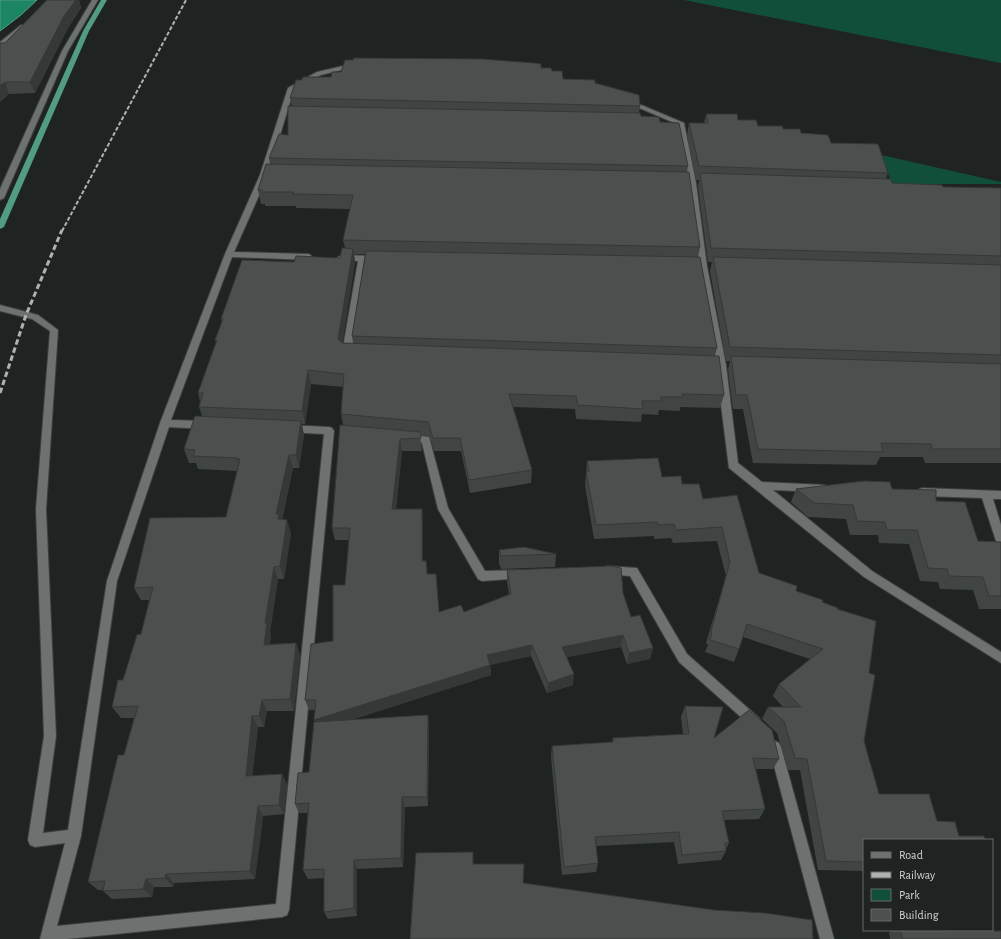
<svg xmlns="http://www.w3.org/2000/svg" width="1001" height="939" viewBox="0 0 1001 939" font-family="'Alegreya Sans',sans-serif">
	<rect width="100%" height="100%" fill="#1f2422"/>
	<g fill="#124f3b">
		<polygon points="684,0 1001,0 1001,63"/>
		<polygon points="881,155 1001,182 1001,184 892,184"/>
	</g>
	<polygon fill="#1c8564" stroke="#529c85" points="0,0 37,0 21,15 0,31"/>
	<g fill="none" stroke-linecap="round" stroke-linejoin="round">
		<polygon fill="#529c85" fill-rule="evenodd" points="101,0 107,0 89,31 4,227 0,229 0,219 83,31"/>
		<g stroke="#3d403e" stroke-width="2">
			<g id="minor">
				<polygon points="92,0 98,0 68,51 4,198 0,200 0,189 62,51"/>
				<polygon points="21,25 26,26 0,47 0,42"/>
				<polygon points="356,63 358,64 358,66 321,75 294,89 268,175 234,252 309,254 313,257 309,260 232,257 171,420 205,421 210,425 205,429 169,427 117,581 81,836 57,926 276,904 324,434 286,432 284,429 286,426 289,425 329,427 332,428 334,431 289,910 287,915 282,917 67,939 40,939 65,843 35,847 30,845 28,840 44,736 36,509 50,331 32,319 0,311 0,305 38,315 58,330 46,509 56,736 43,833 68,830 107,581 160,423 225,254 260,175 288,88 317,72"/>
				<polygon points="627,99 684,123 696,183 707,266 726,365 738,463 762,482 825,485 826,488 825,491 821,492 773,490 872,571 1001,652 1001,663 864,577 729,468 716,365 699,266 688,183 677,124 625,102 625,100"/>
				<polygon points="341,255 377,256 381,259 377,262 366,261 352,350 355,353 350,356 344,355 342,353 358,261 338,260 337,258"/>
				<polygon points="409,434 429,437 448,508 485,571 519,570 523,572 524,575 523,578 482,581 478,579 438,509 422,443 406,441 404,438 406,435"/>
				<polygon points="923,488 1001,491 1001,499 993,499 1001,525 1001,545 997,544 996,541 982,498 923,496 919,495 918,492 919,489"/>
				<polygon points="607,566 637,568 687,654 759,718 761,722 759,726 755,728 751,726 679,662 630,576 603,574 602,571 603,568"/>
				<polygon points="775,741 779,743 781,747 834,939 820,939 769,747 771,743"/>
			</g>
		</g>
		<use href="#minor" fill="#6d7270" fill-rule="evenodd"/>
		<polyline stroke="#afb2b0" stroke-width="2" stroke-dasharray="4 2" stroke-linecap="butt" points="62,231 186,0"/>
		<polyline stroke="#afb2b0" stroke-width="3" stroke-dasharray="5.5 3" stroke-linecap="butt" points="0,393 26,315 62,230"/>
	</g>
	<g fill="#404543" fill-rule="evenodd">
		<polygon points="47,0 79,0 81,8 68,28 35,93 9,94 0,102 0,43 5,43"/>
		<path d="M541,68l11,3 11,8 32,4 45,23 -1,7 2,3 19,6 28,44 -1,6 13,75 -2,10 19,91 -2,8 9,39 -4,13 -40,-1v4l-21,-1 -1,5 -16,-1 -1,8 -65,-3 -1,-10 -62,-2 19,63 -1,13 -61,10 -9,-42h-27l-5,-15 -9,-1 2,16h-20l-6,58 27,12v40l5,13h8l3,38h25l45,-18 -2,-12v-12l116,23 8,24 22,31 -3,11 -23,5 -6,-17 -54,10 6,28 -26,8 -16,-37 -41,9 1,10 -140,45 77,-5 1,11 -1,80 -23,1 -2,60 -46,2v47l-29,3 -4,-7v-34l-16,1 -5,-9 5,-57h-9l-4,-9 14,-32 6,-50 -1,-2 1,-10h-6l-4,-10 28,-59 12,-56 4,-45h-14l-3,-12 11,-103 -2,-11 2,-27 -32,-3 -6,40h-3l2,11 -5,33h-6l-11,51 9,14 -7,46h-6l-8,53 1,3 -1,9 26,-1 4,12 -6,56h-27l-3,16h-6l-6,49 35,8 -3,30 -21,2 -8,63 -81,4 -1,4h-19l-2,10 -40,2 -9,-8v-1h-5l-10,-8 46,-164h-13l-9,-11 29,-73 8,-34h-8l-7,-12 92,-71 11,-46 -39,-2 -2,-6h-7l-5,-14 18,-33 -3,-9 1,-6 -2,-8 18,-51 -1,-2 7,-18 -1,-3 73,-57 46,-4 5,-10 -2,-8 7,-31 -54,-1v-2h-31v-2h-4l-3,-14 12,-25 -1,-7 19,-23 4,-29 -2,-8 12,-18 29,-3 10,-5zM354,254h11l-13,82 1,7h-11l13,-81z"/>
		<polygon points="706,114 738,120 758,126 783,129 801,133 831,143 888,173 886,179 892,183 943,187 1001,188 1001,463 925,463 923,457 880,457 876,465 753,463 743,409 733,409 728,370 730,361 726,361 710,271 712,262 708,262 698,187 699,180 696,180 687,136 689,123 704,123"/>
		<polygon points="587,461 662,477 682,484 703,499 759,573 796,591 837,609 869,673 864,741 864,871 818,870 800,770 788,770 777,733 762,719 768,707 783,707 773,696 779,684 810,659 743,637 739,649 734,662 705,652 708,645 706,643 726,576 717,541 673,543 671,538 654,539 654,536 594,539 585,485"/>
		<polygon points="796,489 892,489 936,501 978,541 1001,542 1001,609 979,609 973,590 940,589 938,582 920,581 909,544 879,543 878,535 850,535 846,519 808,517 791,502"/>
		<polygon points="499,550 556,554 555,567 501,569 499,563"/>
		<polygon points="685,706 714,738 779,759 773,769 756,769 765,809 759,819 724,820 729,843 726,849 726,851 721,860 678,864 674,842 596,846 598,863 596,872 562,875 551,757 552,746 612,742 613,738 683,734 681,717"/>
		<polygon points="892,930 945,930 946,931 1001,939 890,939 889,933"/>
	</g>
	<g fill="#343837">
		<polygon points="76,0 79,0 81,8 68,28 35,93 30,82 64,16"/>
		<polygon points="5,82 9,94 0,102 0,86"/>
		<polygon points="353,249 355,262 341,353 338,339"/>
		<polygon points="308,370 311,384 305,424 302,411"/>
		<polygon points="301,421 304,435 299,468 296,455"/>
		<polygon points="400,439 402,451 394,522 392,509"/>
		<polygon points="289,455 293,468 282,522 282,533 276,514"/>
		<polygon points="422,509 423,521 423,573 422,561"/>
		<polygon points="287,520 291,533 284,579 280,566"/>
		<polygon points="274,567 278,579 270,632 271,635 269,656 264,645 265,623"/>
		<polygon points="623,635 621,647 561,658 562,647"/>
		<polygon points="296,643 300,655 294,711 290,699"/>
		<polygon points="532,645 531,656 490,665 491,675 318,730 314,720 487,655"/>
		<polygon points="653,648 650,659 627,664 629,653"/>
		<polygon points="574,674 573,685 547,693 548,683"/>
		<polygon points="262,700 267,711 264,727 259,716"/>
		<polygon points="428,715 429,726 428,806 427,797"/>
		<polygon points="252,716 258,727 251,787 246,776"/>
		<polygon points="282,774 287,784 284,814 279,805"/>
		<polygon points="402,797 405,807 403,867 401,858"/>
		<polygon points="258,806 263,816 255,879 250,871"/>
		<polygon points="354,860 357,869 357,916 354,908"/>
		<polygon points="166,874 174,883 173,887 165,878"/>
		<polygon points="146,879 154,887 152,897 143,889"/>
	</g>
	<g fill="#4b504e" stroke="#343837">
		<polygon points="47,0 76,0 64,16 30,82 5,82 0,86 0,43 5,43"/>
		<polygon points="354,58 482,59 534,63 541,64 541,68 551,68 552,71 562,71 563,79 595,80 595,83 639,95 640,106 290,98 296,80 302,80 303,77 331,77 332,72 341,72 345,60 353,60"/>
		<polygon points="288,106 640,113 641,116 659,117 660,122 679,123 688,166 269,158 279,134 288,135"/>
		<polygon points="706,114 737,114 738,120 756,120 758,126 782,126 783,129 800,129 801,133 828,135 831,143 878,144 888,173 699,166 689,123 708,123"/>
		<polygon points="266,164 689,172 700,247 343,240 353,195 293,194 294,192 262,192 262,190 258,190"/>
		<polygon points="700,173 891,179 892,183 942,185 943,187 1001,188 1001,256 711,248"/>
		<polygon points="342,248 353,249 338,339 342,343 719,356 724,395 682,394 683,397 661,397 661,401 642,401 643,409 578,405 576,396 509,394 532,470 469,480 460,438 433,438 428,422 341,414 344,374 308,370 302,411 199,407 203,393 198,393 217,340 215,340 223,319 221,319 242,260 294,262 296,256 340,258"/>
		<polygon points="366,251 700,257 717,348 352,336"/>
		<polygon points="713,257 1001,265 1001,355 730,347"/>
		<polygon points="731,356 1001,364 1001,449 932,449 931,444 881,443 883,452 758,449 747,395 736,395"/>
		<polygon points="195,416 301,421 296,455 289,455 276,514 279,514 278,519 287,520 280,566 274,567 265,623 267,623 264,645 296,643 290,699 262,700 259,716 252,716 246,776 282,774 279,805 258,806 250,871 166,874 165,878 146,879 143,889 103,891 105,881 88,882 118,755 124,755 138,706 112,707 118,680 123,680 137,635 141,634 153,587 134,588 150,518 226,517 240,459 237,460 238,458 193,456 195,450 184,449"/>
		<polygon points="340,425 420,432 421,438 400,439 392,509 422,509 422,561 426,561 427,574 436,574 439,612 461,605 464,612 511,594 507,570 612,566 621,568 623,593 631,617 640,615 653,648 629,653 623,635 562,647 574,674 548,683 532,645 487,655 490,665 314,720 316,700 305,700 311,644 333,641 333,585 345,585 350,528 332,528"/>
		<polygon points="658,458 662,477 681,476 682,484 699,484 703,499 737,495 759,573 797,586 796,591 823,600 822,602 838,608 837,609 876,621 869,673 875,675 864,741 879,794 929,794 937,821 955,822 959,836 984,836 985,840 864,840 864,862 826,861 807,759 795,758 784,721 768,707 801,707 779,684 823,649 747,624 739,649 710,640 712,632 711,631 730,562 722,527 676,530 674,524 658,525 657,522 596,525 586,471 589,471 587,461"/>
		<polygon points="864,481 890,482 892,489 936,490 936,501 965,502 978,541 1001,542 1001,596 989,596 983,577 949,576 947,569 928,568 917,530 887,530 885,522 857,521 853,505 814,503 796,489"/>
		<polygon points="524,547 556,554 501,556 499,550"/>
		<polygon points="685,706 723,707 714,738 749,710 772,730 779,759 753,758 765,809 722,811 729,843 725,843 726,851 682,855 679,832 595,837 598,863 564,867 552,746 613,742 613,738 689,734"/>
		<polygon points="428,715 427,797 402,797 401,858 354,860 354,908 324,912 324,869 303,870 309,803 295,804 298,773 309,772 314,722"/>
		<polygon points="473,852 473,864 524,864 523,883 714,910 765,913 812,920 813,939 410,939 416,853"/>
		<polygon points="900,930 945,930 946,931 1001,931 1001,939 903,939"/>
	</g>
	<rect x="863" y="839" width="130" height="92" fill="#1f2422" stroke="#666a68"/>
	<rect x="871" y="852" width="20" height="6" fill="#6d7270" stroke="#666a68"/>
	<text x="899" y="859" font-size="12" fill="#d0d3d1">Road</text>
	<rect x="871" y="872" width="20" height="6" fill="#afb2b0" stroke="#666a68"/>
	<text x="899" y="879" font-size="12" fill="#d0d3d1">Railway</text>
	<rect x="871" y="889" width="20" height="12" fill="#124f3b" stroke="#666a68"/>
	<text x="899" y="899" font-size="12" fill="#d0d3d1">Park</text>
	<rect x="871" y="909" width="20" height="12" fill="#4b504e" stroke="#666a68"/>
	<text x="899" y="919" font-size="12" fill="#d0d3d1">Building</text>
</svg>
